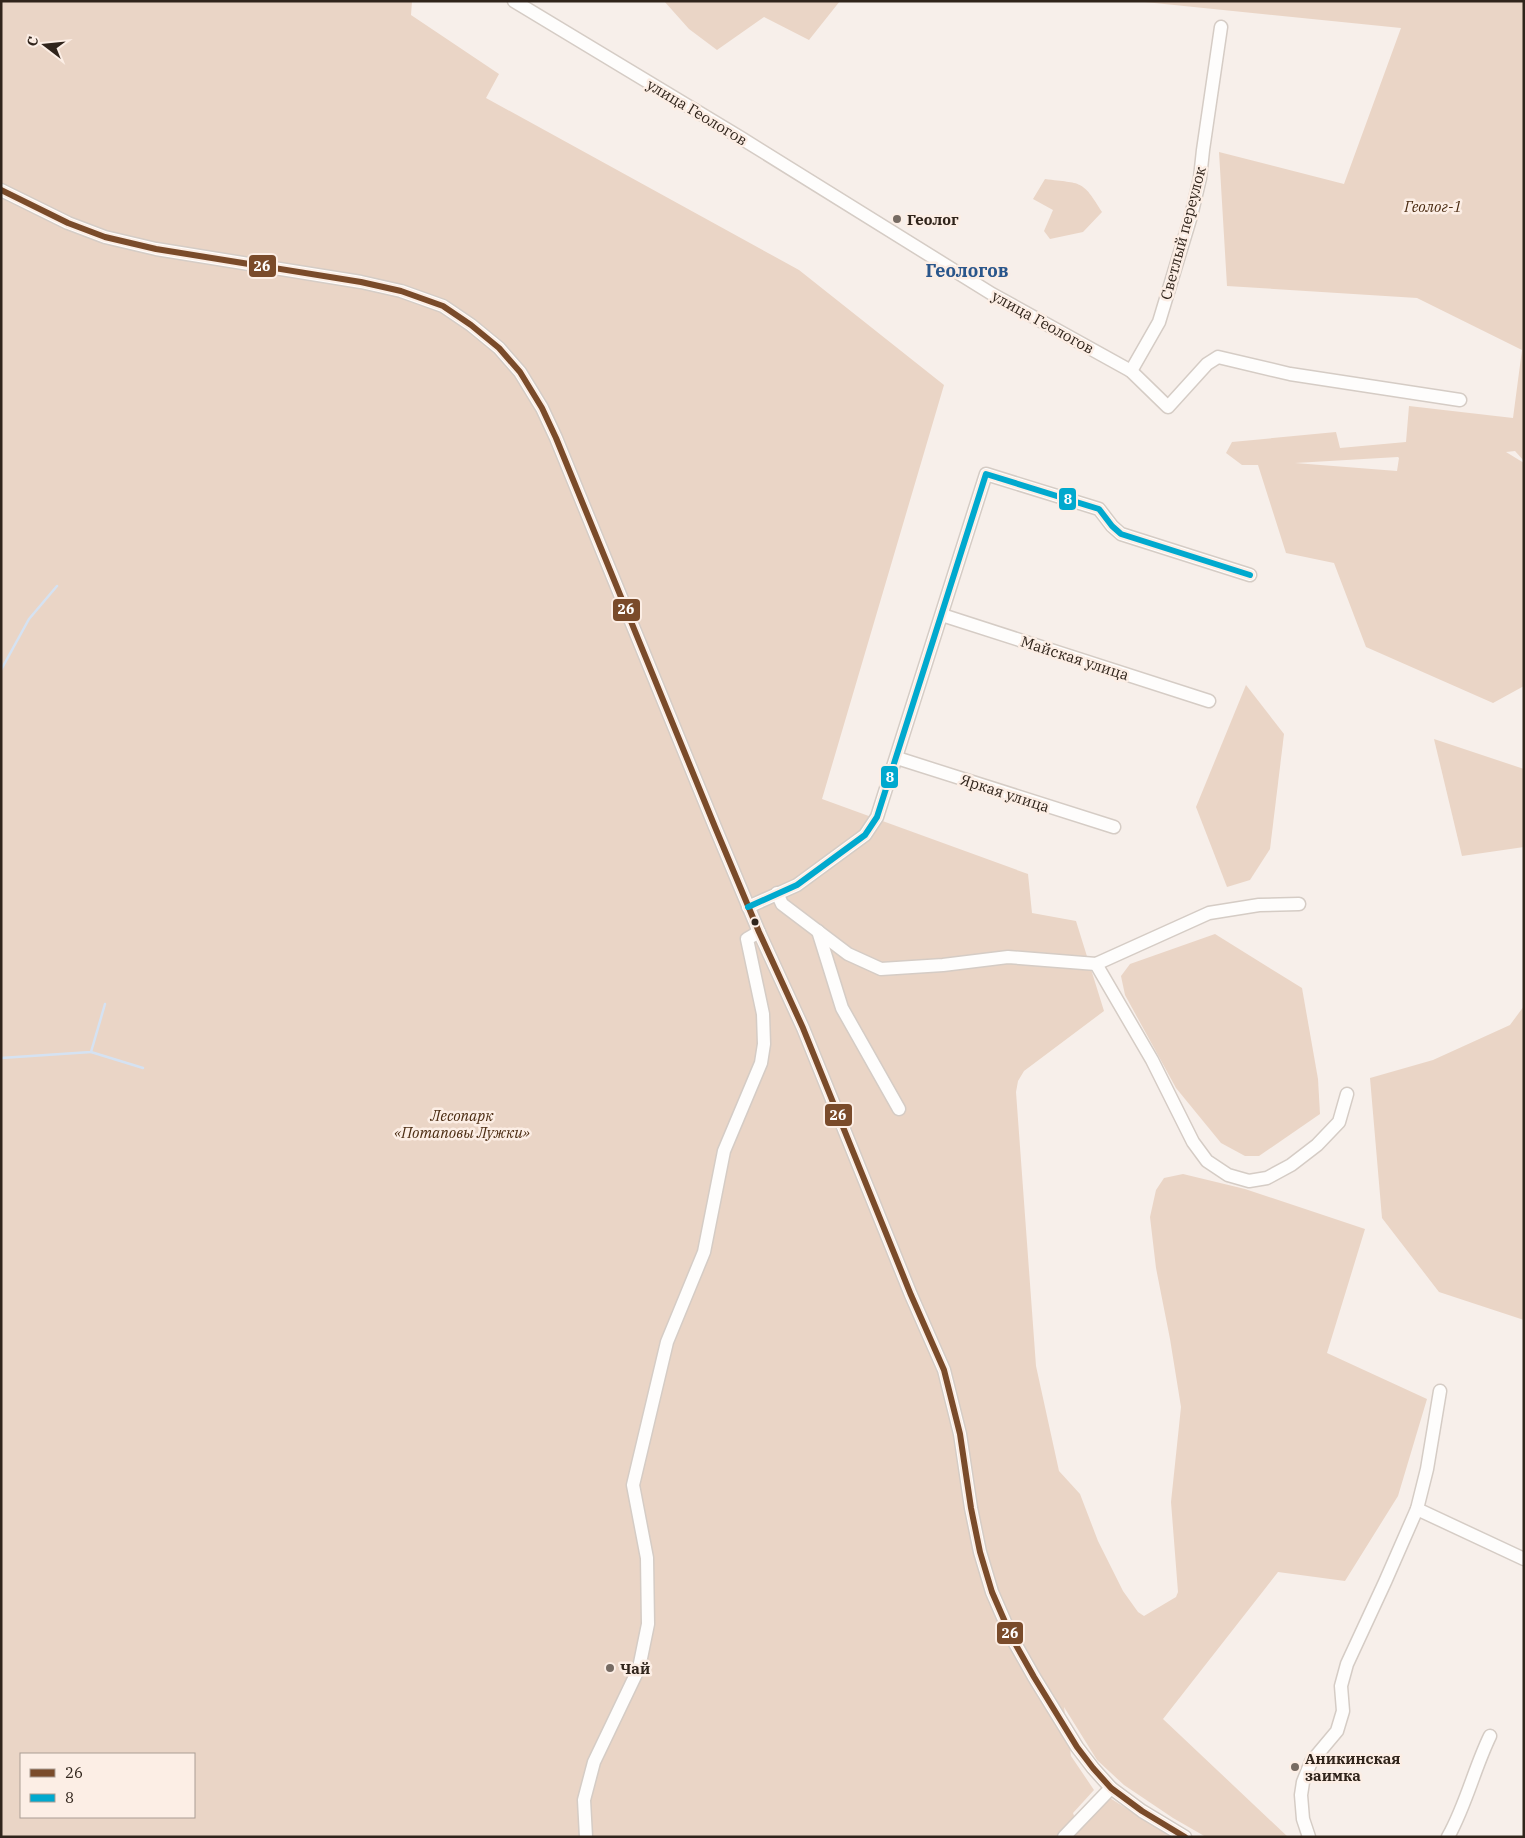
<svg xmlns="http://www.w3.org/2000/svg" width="1525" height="1838" viewBox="0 0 1525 1838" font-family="'IBM Plex Serif',serif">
	<rect width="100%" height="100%" fill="#f7efea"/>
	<g fill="#ead5c6" fill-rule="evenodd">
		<path d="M1,1h411l-1,14 88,59 -13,24 313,172 145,115 -122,414 206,75 4,39 44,8 28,90 -80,60 -6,10 -2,11 20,274 23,105 21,23 18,47 25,50 15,21 6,4 32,-19 2,-5 -7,-90 10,-95 -11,-68 -14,-71 -6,-51 6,-27 8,-12 19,-4 62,15 120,40 -38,124 100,46 -29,97 -53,85 -67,-9 -115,147 125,118h-82l-33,-19 -49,-33 -27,-25 -33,-53 7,49 23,34 -21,23 6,16 31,-31 61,39h-1170zM21,1754h173v63h-173z"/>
		<polygon points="664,1 840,1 809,40 764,17 717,50 689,29"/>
		<path d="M1135,1h389v460l-9,-10 -9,1 18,11v223l-31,17 -127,-56 -32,-84 -48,-10 -28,-88h-16l-16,-12 6,-11 104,-10 4,16 66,-6 3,-36 104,12 9,-68 -105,-52 -190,-12 -8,-134 125,32 57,-156zM1399,458l-2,13 -102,-8 103,-6z"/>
		<path d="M1045,179c37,5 37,0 57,33l-19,20 -33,7 -6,-8 9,-21 -20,-11z"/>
		<polygon points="1246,685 1284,734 1270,849 1250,880 1227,887 1196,807"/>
		<polygon points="1434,739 1524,769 1524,847 1462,856"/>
		<polygon points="1215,934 1302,988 1318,1079 1320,1114 1259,1156 1245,1156 1221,1143 1176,1088 1125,995 1121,976 1130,964"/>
		<polygon points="1524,1006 1524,1320 1439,1292 1382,1218 1370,1078 1433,1060 1510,1025"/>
	</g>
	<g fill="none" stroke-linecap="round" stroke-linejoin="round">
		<g stroke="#d5e2f2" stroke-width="2.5">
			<polyline points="1,670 29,619 57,586"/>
			<polyline points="91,1052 143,1068"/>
			<polyline points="1,1058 91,1052 105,1004"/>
		</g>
		<g stroke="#d5ccc5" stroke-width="15">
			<g id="minor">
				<polyline points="514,1 741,138 992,294 1131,371 1168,407 1207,364 1218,357 1290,374 1460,400"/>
				<polyline points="1,190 68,223 105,237 156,249 361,282 401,291 443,306 471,325 499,348 520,372 542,408 556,438 715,827 759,932 803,1028 911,1295 944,1370 960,1434 971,1508 980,1552 992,1592 1012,1638 1034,1677 1077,1747 1093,1768 1111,1788 1142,1811 1185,1837"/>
				<polyline points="1131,371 1159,322 1191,216 1200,178 1203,150 1221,27"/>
				<polyline points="942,615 1209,701"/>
				<polyline points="897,758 1114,827"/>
				<polyline points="777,893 782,904 848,954 881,969 943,965 1008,957 1096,964 1209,913 1259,905 1299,904"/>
				<polyline points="748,907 797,885 865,835 877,817 986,474 1099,509 1112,526 1121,534 1250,575"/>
				<polyline points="818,931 842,1008 899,1109"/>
				<polyline points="1096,964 1152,1060 1193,1142 1207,1161 1228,1175 1249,1181 1267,1178 1291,1165 1317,1145 1339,1122 1347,1094"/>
				<polyline points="1417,1509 1524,1559"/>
				<polyline points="586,1837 584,1800 594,1762 639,1668 648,1624 647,1558 633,1485 667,1342 704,1252 724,1151 761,1063 764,1044 763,1014 747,939 759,932"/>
				<polyline points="1064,1837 1111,1788"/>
				<polyline points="1309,1837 1303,1819 1301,1795 1303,1782 1311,1762 1337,1731 1343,1711 1341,1686 1347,1664 1385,1582 1417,1509 1427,1469 1440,1391"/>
				<path d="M1448,1837c18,-32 26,-68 42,-101"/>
			</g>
		</g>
		<use href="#minor" stroke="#fefdfc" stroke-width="12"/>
		<g stroke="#fceee5" stroke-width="10">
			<polyline id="bus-1" points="1,190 68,223 105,237 156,249 361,282 401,291 443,306 471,325 499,348 520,372 542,408 556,438 715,827 759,932 803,1028 911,1295 944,1370 960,1434 971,1508 980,1552 992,1592 1012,1638 1034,1677 1077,1747 1093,1768 1111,1788 1142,1811 1185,1837"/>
		</g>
		<g stroke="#fceee5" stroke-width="10">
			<polyline id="bus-2" points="748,907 797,885 865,835 877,817 986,474 1099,509 1112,526 1121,534 1250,575"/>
		</g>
		<use href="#bus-1" stroke="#7a4b2a" stroke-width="6"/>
		<use href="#bus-2" stroke="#00a9ce" stroke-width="6"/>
	</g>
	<g fill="#766b63" stroke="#fceee5" stroke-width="2">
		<circle cx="897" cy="219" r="5"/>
		<circle cx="610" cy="1668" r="5"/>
		<circle cx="1295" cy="1767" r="5"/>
	</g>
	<circle fill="#30241b" stroke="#fceee5" stroke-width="2" cx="755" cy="922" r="4.5"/>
	<g text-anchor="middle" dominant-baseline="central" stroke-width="5" stroke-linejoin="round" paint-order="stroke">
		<g font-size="15" fill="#30241b" stroke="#fceee5">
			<text transform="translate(697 112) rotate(31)">улица Геологов</text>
			<text transform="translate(1183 233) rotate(-75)">Светлый переулок</text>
			<text transform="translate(1043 322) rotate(29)">улица Геологов</text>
			<text transform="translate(1075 658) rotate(18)">Майская улица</text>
			<text transform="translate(1005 793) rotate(18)">Яркая улица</text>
		</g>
		<g font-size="15" font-style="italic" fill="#4a2b11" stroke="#fceee5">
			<text x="1433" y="206">Геолог-1</text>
			<text x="462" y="1115">Лесопарк<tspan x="462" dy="17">«Потаповы Лужки»</tspan></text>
		</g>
		<g font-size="15" font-weight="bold" fill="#30241b" stroke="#fceee5" text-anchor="start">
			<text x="907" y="219">Геолог</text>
			<text x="620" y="1668">Чай</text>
			<text x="1305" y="1758">Аникинская<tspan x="1305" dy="17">заимка</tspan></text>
		</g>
		<g font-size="18" font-weight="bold" fill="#2a568b" stroke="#fceee5">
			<text x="967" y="270">Геологов</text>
		</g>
	</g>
	<g stroke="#fceee5" stroke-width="2">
		<rect x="248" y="254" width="29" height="24" rx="5" fill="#7a4b2a"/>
		<rect x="1058" y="487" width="19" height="24" rx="5" fill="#00a9ce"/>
		<rect x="612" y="598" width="29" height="24" rx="5" fill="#7a4b2a"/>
		<rect x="880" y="765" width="19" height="24" rx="5" fill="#00a9ce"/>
		<rect x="824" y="1103" width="29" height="24" rx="5" fill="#7a4b2a"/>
		<rect x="996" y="1621" width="28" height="24" rx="5" fill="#7a4b2a"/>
	</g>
	<g font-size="14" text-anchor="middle" font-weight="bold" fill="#fff">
		<text x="262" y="271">26</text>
		<text x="1068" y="504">8</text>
		<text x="626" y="614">26</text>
		<text x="890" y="782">8</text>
		<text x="838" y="1120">26</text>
		<text x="1010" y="1638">26</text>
	</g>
	<rect width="1525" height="1838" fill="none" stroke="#30241b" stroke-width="5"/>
	<rect x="20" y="1753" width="175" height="65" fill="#fceee5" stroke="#aa9d94"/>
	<rect x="30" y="1769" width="25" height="8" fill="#7a4b2a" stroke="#aa9d94"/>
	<text x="65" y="1778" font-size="15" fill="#30241b">26</text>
	<rect x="30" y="1794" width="25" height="8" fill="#00a9ce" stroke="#aa9d94"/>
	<text x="65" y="1803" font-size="15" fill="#30241b">8</text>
	<g transform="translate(45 45) rotate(286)" stroke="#fceee5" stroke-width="4" paint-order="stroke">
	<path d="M0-4L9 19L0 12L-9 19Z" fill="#30241b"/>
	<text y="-8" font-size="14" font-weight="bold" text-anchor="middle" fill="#30241b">С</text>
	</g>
</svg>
